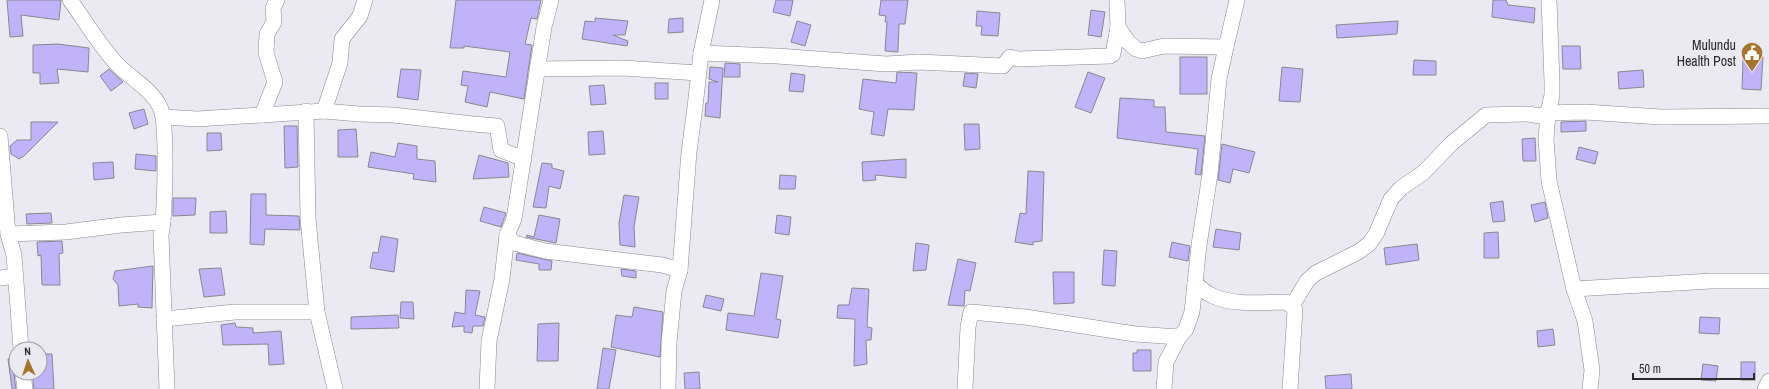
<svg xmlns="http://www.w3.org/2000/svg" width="1769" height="389" viewBox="0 0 1769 389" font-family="'Archivo Narrow',sans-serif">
	<rect width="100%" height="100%" fill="#ebe9f2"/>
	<g fill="#c1b3f9" stroke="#898890">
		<polygon points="7,0 61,0 59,20 21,15 23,36 10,37"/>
		<polygon points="456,0 541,0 537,19 531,18 525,44 532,45 524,99 490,92 487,107 465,102 468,86 461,85 463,71 506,77 510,52 464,46 464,48 450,48"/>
		<polygon points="776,0 793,0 790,16 773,12"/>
		<polygon points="881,0 908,0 905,24 899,24 898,52 885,51 887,22 885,22 886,16 879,15"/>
		<polygon points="1493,0 1506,0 1508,5 1535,8 1534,23 1492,17"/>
		<polygon points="1091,10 1105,12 1101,37 1088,35"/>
		<polygon points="977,11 1000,13 998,36 981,35 982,26 976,26"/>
		<polygon points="595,18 628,21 625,35 613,35 628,41 627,46 582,39 585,21 595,22"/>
		<polygon points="683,18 683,32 668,33 669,19"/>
		<polygon points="797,21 811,25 805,46 791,42"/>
		<polygon points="1398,21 1397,34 1337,38 1336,25"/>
		<polygon points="58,44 89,48 88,72 57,69 59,83 40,84 40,73 33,73 33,45"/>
		<polygon points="1562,46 1580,46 1581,69 1563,69"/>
		<rect x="1180" y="57" width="27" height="37"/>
		<polygon points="1743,57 1763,57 1761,90 1742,89"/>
		<polygon points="1414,60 1436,61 1436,75 1413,75"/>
		<polygon points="725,63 740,64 740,77 724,77"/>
		<polygon points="710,67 723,68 720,118 705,116 706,103 708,103 709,82 718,82 709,79"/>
		<polygon points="1282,67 1303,69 1300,102 1279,101"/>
		<polygon points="109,69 123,82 111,91 100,76"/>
		<polygon points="401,69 421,70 418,100 397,97"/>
		<polygon points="1643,70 1644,87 1619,89 1618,72"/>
		<polygon points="897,72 917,73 914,110 888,109 884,136 871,134 874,112 859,109 863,79 896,83"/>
		<polygon points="1088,72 1105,78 1091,113 1075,107"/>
		<polygon points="791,73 805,75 803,92 789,91"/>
		<polygon points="965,73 978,74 976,88 963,86"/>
		<rect x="655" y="83" width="13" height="16"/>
		<polygon points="604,85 606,104 591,105 589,86"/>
		<polygon points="1120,98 1154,100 1154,107 1165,107 1166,132 1205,136 1201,175 1195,174 1198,149 1117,138"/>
		<polygon points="144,109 148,124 134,129 129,113"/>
		<polygon points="1586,121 1586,131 1561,132 1561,122"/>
		<polygon points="31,122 58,122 24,156 19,159 11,154 10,146 17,140 31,140"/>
		<polygon points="964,124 979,124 980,149 965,150"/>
		<polygon points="284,126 297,126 298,167 285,168"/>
		<polygon points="356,129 358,157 338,157 338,130"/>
		<polygon points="603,131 605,154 589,155 588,132"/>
		<polygon points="207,133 221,133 222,150 207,151"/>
		<polygon points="1535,138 1536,161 1523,161 1522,139"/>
		<polygon points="398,143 417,146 417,159 435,161 436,182 413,179 414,174 368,167 371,152 395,157"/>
		<polygon points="1222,144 1255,152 1249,173 1233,169 1230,183 1218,180"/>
		<polygon points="1579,147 1598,152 1595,164 1576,159"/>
		<polygon points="136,154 156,156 156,171 135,169"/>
		<polygon points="479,155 508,163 509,177 473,179"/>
		<polygon points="906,159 906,178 875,175 876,180 863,181 862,162"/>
		<polygon points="113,162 114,178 94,180 93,163"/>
		<polygon points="542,163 552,164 552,168 564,171 560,189 549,186 546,208 533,207"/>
		<polygon points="1028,171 1044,172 1042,241 1033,242 1033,245 1015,242 1020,213 1026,214"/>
		<polygon points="780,175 796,176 795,189 779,189"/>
		<polygon points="251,194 266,194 266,215 299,216 300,230 265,229 264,245 250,244"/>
		<polygon points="624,195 639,197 634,227 635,247 620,245 619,223"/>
		<polygon points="173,198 196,198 195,215 173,216"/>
		<polygon points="1503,201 1505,221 1493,222 1490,203"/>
		<polygon points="1545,202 1548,218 1535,222 1531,205"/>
		<polygon points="484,207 506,213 501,227 480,221"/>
		<polygon points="226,211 227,233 210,233 210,212"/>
		<polygon points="51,213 52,223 27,224 26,214"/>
		<polygon points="539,215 560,219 556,243 526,237 527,235 534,237"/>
		<polygon points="777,215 791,217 789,235 775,233"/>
		<polygon points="1216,229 1241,233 1239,250 1213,247"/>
		<polygon points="1498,232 1499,258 1484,258 1484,233"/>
		<polygon points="381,236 398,239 394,272 370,268 373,252 378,253"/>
		<polygon points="62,241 63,253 59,254 60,285 42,285 41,255 38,256 37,242"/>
		<polygon points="1172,242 1190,246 1188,261 1169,257"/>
		<polygon points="916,243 929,245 926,270 913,271"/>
		<polygon points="1417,244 1419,260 1386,265 1384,248"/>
		<polygon points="1104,250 1117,251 1115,286 1102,285"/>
		<polygon points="517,253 552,261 551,270 539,270 539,264 516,260"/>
		<polygon points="958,259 976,263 970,291 965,290 964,306 948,305"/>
		<polygon points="153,266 152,308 138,307 138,304 119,306 118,285 113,279 115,271"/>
		<polygon points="221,268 225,295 204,297 199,269"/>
		<polygon points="621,269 636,271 636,278 622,276"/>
		<polygon points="1053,272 1074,272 1074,303 1054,304"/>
		<polygon points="761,273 783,276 776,319 781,320 778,338 726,330 728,313 754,316"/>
		<polygon points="852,288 869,289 867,327 872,328 871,340 866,340 867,364 854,366 855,319 837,318 838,305 849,305"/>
		<polygon points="466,290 480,291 475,315 485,317 483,326 473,326 472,333 464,332 464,326 452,327 455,312 465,314"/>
		<polygon points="706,295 724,299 721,311 703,307"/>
		<polygon points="401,302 413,302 414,319 400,318"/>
		<polygon points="634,307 663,312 660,357 611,347 616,315 632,317"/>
		<polygon points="398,315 399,328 351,329 351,317"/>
		<polygon points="1700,317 1720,318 1719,334 1699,333"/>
		<polygon points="235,323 236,327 253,328 253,333 281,331 284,364 269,365 268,344 223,345 221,325"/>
		<polygon points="559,323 558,361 537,361 538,324"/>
		<polygon points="1553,329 1555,345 1538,347 1537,331"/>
		<polygon points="603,348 616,350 609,389 597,389"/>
		<polygon points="1137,350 1151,350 1151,371 1133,371 1133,353 1137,353"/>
		<polygon points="40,354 52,354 54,389 34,389 32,373 40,373"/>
		<polygon points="16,357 14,374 16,389 12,389 8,359"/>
		<rect x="1741" y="362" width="14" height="18"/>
		<polygon points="1703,364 1718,366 1716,381 1701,380"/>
		<polygon points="699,372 700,389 685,389 684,373"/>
		<polygon points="1351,374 1352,389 1326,389 1325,376"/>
	</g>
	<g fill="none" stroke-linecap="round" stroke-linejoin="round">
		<g stroke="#898890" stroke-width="16">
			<g id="street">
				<path d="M70,0c15,21 28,43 45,62 14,16 36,26 45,45 8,15 5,108 1,128l6,154"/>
				<polyline points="1549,0 1552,82 1552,95 1548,113 1546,139 1549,181 1574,289 1585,321 1592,370 1590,389"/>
				<polyline points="1118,27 1128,42 1136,49 1142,51 1164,46 1226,47 1237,0"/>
				<polyline points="701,53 777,56 886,64 919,62 1003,66 1010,57 1018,59 1110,56 1113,54 1118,27 1117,0"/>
				<polyline points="537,69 623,68 698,73"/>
				<polyline points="306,111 308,219 317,312 335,389"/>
				<polyline points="324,111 340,63 342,39 360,16 365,0"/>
				<polyline points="262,115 275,82 266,53 267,34 274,22 273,8 277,0"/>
				<polyline points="164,117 197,119 324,111 359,114 393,115 473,124 497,126 501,150 524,159"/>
				<polyline points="0,136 8,234 14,255 21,349"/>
				<polyline points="8,234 66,232 121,225 163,222"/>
				<polyline points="507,235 514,243 545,251 662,265 680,270"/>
				<polyline points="0,278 15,276"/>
				<path d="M1195,283c5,5 11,10 18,13 22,10 49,6 73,6l6,4 3,4 -5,79"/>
				<polyline points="1574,289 1711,281 1769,281"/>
				<polyline points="1292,306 1307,281 1316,273 1358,252 1369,244 1376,234 1391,199 1401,188 1423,173 1452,143 1486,115 1528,114 1540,116 1548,113 1585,112 1661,117 1769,116"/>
				<polyline points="164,319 235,312 317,312"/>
				<polyline points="23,373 25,389"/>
				<polyline points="487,389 489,341 502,279 507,235 514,219 544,27 551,0"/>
				<polyline points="668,389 669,342 674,291 680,270 689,152 695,107 701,53 712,0"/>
				<polyline points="965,389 968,327 971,312 1025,317 1135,334 1179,337"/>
				<polyline points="1164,389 1166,362 1179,337 1186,329 1192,312 1199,245 1210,174 1219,79 1226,47"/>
				<polyline points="1765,389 1769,381"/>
			</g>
		</g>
		<use href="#street" stroke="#fff" stroke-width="15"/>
	</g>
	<defs>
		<g id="civic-pin" transform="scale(1.15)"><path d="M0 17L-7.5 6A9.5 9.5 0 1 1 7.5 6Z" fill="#a6752b" stroke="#ebe9f2"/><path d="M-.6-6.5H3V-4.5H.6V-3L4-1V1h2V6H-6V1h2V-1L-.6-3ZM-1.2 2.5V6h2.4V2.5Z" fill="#fff"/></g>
	</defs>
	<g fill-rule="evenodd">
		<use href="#civic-pin" x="1752" y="53"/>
	</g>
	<g text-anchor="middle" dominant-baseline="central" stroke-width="3" stroke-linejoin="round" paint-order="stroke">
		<g font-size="14" fill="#2b2b2e" stroke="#ebe9f2" text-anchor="end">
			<text x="1736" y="45">Mulundu<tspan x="1736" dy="16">Health Post</tspan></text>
		</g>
	</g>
	<g transform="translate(28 361) rotate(357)"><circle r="19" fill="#ebe9f2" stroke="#9e9da4"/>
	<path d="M0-3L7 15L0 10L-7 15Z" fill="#a6752b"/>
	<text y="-6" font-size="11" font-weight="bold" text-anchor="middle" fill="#2b2b2e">N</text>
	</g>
	<path d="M1633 373v6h121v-6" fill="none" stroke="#2b2b2e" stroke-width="2"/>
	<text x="1639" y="373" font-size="12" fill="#2b2b2e" stroke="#ebe9f2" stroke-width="3" paint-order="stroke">50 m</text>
</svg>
